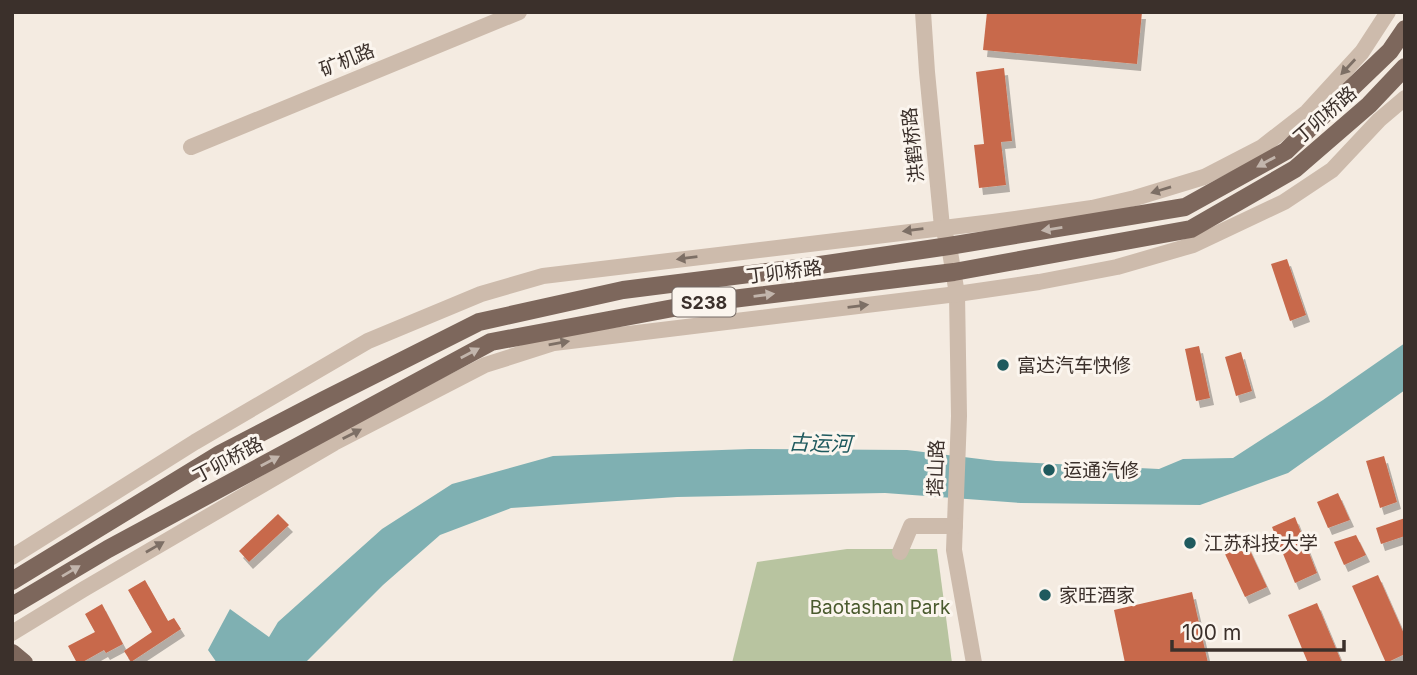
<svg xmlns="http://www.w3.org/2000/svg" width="1417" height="675" viewBox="0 0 1417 675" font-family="Inter,'Noto Sans SC',sans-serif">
	<defs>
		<filter id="shadow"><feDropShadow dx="4" dy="7" stdDeviation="0" flood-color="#0004"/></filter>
	</defs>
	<rect width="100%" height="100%" fill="#f4ebe1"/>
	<polygon fill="#b8c4a0" points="847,549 937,549 952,663 732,663 757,562"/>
	<polygon fill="#7fb0b2" points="1405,343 1405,390 1288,473 1200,505 1021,503 885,493 677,497 511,508 440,535 383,585 305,663 217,663 208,650 230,609 269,637 278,622 382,529 452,484 553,456 750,449 907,450 996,461 1159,469 1183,459 1233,458 1323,400"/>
	<g fill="#c8694b" filter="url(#shadow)">
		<polygon points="987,12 1142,12 1137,64 983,50"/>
		<polygon points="1004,68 1012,141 1001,142 1006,185 979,188 974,145 984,144 976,72"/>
		<polygon points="1287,259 1306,315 1290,321 1271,264"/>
		<polygon points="1199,346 1210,398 1196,401 1185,349"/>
		<polygon points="1241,352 1252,391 1236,396 1225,357"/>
		<polygon points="1384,456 1397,502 1380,508 1366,461"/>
		<polygon points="1338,493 1350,520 1328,528 1317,502"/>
		<polygon points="278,514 289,525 249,562 239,551"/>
		<polygon points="1295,517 1317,573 1295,583 1272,527"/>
		<polygon points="1405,518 1405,536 1381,544 1376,528"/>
		<polygon points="1356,535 1366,555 1344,565 1334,542"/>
		<polygon points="1247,544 1267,587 1245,597 1225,554"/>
		<polygon points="1378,575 1405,636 1405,654 1386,663 1352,586"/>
		<polygon points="145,580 168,621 174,618 181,629 131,662 124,651 152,632 128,590"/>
		<polygon points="1192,592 1208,663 1125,663 1114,610"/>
		<polygon points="1317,603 1342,663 1308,663 1288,615"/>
		<polygon points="102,604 123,644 106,653 104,650 81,663 77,663 68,646 95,632 85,614"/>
	</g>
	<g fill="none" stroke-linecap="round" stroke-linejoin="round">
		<g stroke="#cdbbac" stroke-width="16">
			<polyline points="923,12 927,72 942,227 949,246 957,294 959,416 954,550 974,663"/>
			<polyline points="191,147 519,12"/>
			<polyline points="900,552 911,526 955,526"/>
			<polyline points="12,557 195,442 368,341 481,294 543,276 993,222 1092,208 1135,198 1204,177 1262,147 1307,112 1362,52 1388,12"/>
			<polyline points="12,633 84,589 334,443 485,365 554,343 957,294 1039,282 1117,267 1193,245 1284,202 1332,170 1379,120 1405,98"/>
		</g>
		<g stroke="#7d675c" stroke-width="18">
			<polyline points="12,581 220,454 324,400 479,322 623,290 806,267 949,246 1185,207 1286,151 1390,51 1405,29"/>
			<polyline points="12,606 108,549 491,342 700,303 954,272 1191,229 1295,169 1369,105 1405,67"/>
			<polyline points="12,653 24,663"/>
		</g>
	</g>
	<defs><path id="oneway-solid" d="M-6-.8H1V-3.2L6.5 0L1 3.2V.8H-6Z" transform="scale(1.75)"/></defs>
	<g fill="#7d6f65">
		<use href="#oneway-solid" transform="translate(1348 67) rotate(133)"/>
		<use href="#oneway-solid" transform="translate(1161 190) rotate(163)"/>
		<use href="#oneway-solid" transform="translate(913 230) rotate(173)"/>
		<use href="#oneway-solid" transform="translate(687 258) rotate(173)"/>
		<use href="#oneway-solid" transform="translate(858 306) rotate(-7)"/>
		<use href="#oneway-solid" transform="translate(559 343) rotate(-10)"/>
		<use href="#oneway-solid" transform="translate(352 434) rotate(-27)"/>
		<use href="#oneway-solid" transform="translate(155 547) rotate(-30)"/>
	</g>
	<g fill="#c2b5ac">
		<use href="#oneway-solid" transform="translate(1266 162) rotate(151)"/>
		<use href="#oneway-solid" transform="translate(1052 229) rotate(171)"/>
		<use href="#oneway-solid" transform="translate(764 295) rotate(-7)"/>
		<use href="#oneway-solid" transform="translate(470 353) rotate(-28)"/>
		<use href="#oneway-solid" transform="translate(270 461) rotate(-28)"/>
		<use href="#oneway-solid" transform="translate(71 571) rotate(-31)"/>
	</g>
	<g fill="#1f5a5e" stroke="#fbf5ee" stroke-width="2.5">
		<circle cx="1003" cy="365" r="7"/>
		<circle cx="1049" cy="470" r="7"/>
		<circle cx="1190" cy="543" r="7"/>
		<circle cx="1045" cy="595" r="7"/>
	</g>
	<g text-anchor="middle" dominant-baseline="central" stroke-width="6" stroke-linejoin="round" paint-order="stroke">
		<rect fill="#fbf5ee" stroke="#756b66" stroke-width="2" x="672.5" y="287.5" width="63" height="29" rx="5"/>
		<g font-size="18" font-weight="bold" fill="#3b302b">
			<text x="704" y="302">S238</text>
		</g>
		<g font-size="19" fill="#3b302b" stroke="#fbf5ee">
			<text transform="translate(347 60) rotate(-22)">矿机路</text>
			<text transform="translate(1325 115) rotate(-41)">丁卯桥路</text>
			<text transform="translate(913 145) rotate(-96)">洪鹤桥路</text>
			<text transform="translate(784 272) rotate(-7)">丁卯桥路</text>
			<text transform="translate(228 460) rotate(-28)">丁卯桥路</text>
			<text transform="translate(936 468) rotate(-88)">塔山路</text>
		</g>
		<g font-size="19" fill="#3b302b" stroke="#fbf5ee" text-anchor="start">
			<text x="1017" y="365">富达汽车快修</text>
			<text x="1063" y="470">运通汽修</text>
			<text x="1204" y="543">江苏科技大学</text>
			<text x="1059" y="595">家旺酒家</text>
		</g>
		<g font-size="19" fill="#4a5a2e" stroke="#fbf5ee">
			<text x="880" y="607">Baotashan Park</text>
		</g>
		<g font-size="21" font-style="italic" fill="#1f5a5e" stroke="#fbf5ee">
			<text transform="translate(820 443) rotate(2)">古运河</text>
		</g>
	</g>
	<rect width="1417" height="675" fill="none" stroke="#3b302b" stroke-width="28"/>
	<path d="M1172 640v10h172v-10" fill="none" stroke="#3b302b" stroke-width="3.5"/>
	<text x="1182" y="640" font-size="21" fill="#3b302b" stroke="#fbf5ee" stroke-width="5" paint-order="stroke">100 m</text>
</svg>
